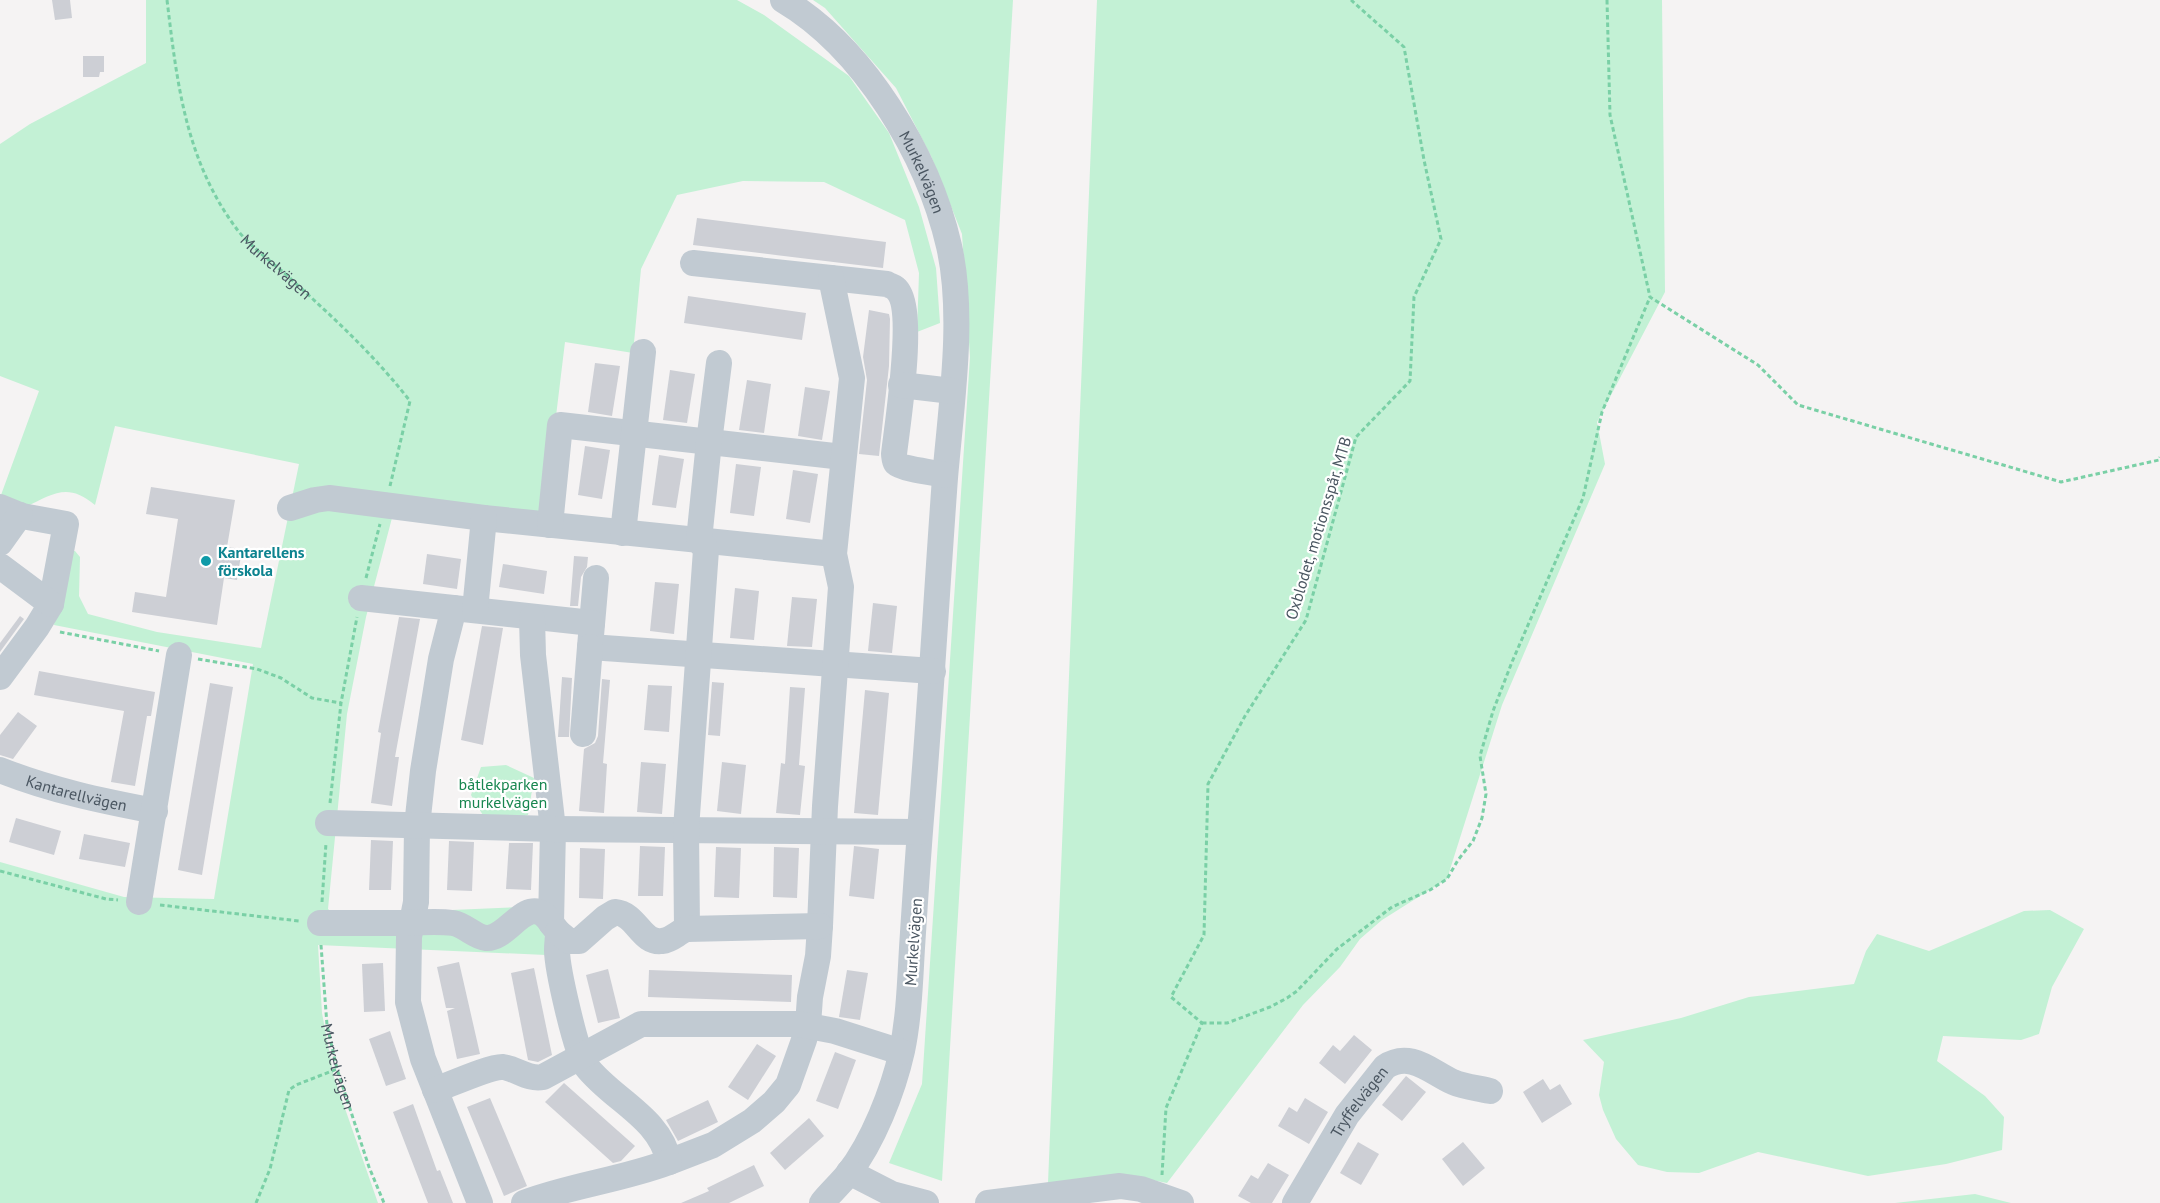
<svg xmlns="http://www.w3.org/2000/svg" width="2160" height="1203" viewBox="0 0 2160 1203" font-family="'PT Sans',sans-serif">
	<rect width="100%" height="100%" fill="#f5f3f3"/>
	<g fill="#c3f1d5">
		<path d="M146,0h591l27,15 85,61 40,57 30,74 17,61 4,55 -23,9 2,-59 -14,-53 -81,-38 -81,-1 -66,14 -36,74 -8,84 -68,-11 -21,173 -146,-20 -32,122 -19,97 -19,195 7,6 208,-9 3,49 -228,-10 4,68 12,64 44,126h-378v-341l124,35 90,2 39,-235 -199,-39 8,-75 13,1 5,6 -1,39 9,18 69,18 104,16 38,-184 -184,-38 -20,79c-28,-23 -41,-11 -70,2l-24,-12 38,-104 -39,-15v-232l30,-20 116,-61z"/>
		<polygon points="813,0 1013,0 942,1181 889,1163 922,1084 970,357 962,234 931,156 896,88 825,8"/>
		<polygon points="1097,0 1662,0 1665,292 1597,422 1605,464 1502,705 1447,879 1382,920 1360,939 1340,967 1303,1005 1167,1183 1122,1174 1048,1183"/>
		<polygon points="506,765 534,778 528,815 503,821 484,817 471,795 481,767"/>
		<polygon points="2050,910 2084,929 2052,987 2039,1034 2021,1040 1943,1036 1937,1061 1985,1096 2004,1117 2002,1150 1946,1164 1868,1176 1758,1152 1699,1173 1667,1172 1638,1165 1616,1139 1603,1110 1599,1095 1604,1062 1583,1040 1681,1018 1749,997 1854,984 1866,951 1877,934 1929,951 2024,911"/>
		<polygon points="1975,1194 2011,1203 1895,1203"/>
	</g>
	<g fill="#cdcfd5">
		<polygon points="52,0 70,0 72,18 55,20"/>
		<polygon points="83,56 104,56 104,72 100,72 99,77 83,77"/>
		<polygon points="697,218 886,242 883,268 693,245"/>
		<polygon points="688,296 806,313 802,340 684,323"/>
		<polygon points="869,310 889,314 890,319 889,366 879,456 859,454 867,380 863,357"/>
		<polygon points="595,363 620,366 612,416 588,412"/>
		<polygon points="670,370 695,374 687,423 663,420"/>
		<polygon points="747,380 771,384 764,433 739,430"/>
		<polygon points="805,387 830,391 822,440 798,436"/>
		<polygon points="585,446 610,450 602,499 578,495"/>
		<polygon points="659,455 684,459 676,508 652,505"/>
		<polygon points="736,464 761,467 754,516 730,513"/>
		<polygon points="793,470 818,474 810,523 786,519"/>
		<polygon points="151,487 235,500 227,547 242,549 237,580 224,578 217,625 132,612 135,592 166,597 178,519 146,514"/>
		<polygon points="427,554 461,559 457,589 423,584"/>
		<polygon points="574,556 588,557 587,567 581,577 578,606 570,606"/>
		<polygon points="503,564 547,571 544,594 499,587"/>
		<polygon points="655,582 679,584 674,634 650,631"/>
		<polygon points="735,588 759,591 754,640 730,638"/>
		<polygon points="792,597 817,599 812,647 787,646"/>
		<polygon points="873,603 897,606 892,653 868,651"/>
		<polygon points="20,616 24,619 0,652 0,643"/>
		<polygon points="399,617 420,619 395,757 399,757 392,806 371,803 381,733 378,732"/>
		<polygon points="482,626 503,628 483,745 461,740"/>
		<polygon points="39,671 155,692 151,716 147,716 135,786 111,782 124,711 34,695"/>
		<polygon points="562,677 572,678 569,737 558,737"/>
		<polygon points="602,679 610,680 603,763 607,764 604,813 579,811 584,749 595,743 598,736"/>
		<polygon points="712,682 724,683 720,736 708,735"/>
		<polygon points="210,683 233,687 202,875 178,870"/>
		<polygon points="648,685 672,686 669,732 644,730"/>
		<polygon points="790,687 805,688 799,765 805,766 800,815 776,813 781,763 785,764"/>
		<polygon points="865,690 889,693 878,815 854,813"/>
		<polygon points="18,712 37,726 13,759 0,755 0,735"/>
		<polygon points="641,762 666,764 662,814 637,812"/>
		<polygon points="722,762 746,765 741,814 717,811"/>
		<polygon points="16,818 61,831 54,855 9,842"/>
		<polygon points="84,834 130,843 125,867 79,859"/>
		<polygon points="371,840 393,841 391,890 369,890"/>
		<polygon points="449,841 474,842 472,891 447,890"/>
		<polygon points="509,843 533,843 531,890 506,889"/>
		<polygon points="640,846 665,847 663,896 638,896"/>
		<polygon points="854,846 879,849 874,899 849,896"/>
		<polygon points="716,847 741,848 739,898 714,897"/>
		<polygon points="774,847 799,848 797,898 773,897"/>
		<polygon points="580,848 605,849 603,899 579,898"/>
		<polygon points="459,962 480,1054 457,1059 447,1011 455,1008 446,1008 437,967"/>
		<polygon points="383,963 385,1011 364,1012 362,964"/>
		<polygon points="534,968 552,1055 538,1062 528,1060 511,973"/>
		<polygon points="608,969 620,1018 598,1023 586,975"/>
		<polygon points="649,970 792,975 791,1002 648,997"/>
		<polygon points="847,970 868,973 860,1020 839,1017"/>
		<polygon points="390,1031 406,1079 386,1086 369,1039"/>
		<polygon points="1354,1035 1372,1050 1345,1084 1319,1063 1333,1045 1340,1051"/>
		<polygon points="757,1044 776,1056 748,1100 728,1087"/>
		<polygon points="835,1052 856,1060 838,1109 816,1101"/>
		<polygon points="1406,1076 1426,1092 1402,1121 1382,1105"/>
		<polygon points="1543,1079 1550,1090 1560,1084 1572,1104 1542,1123 1523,1092"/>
		<polygon points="564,1083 635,1146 621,1161 613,1163 545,1102"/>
		<polygon points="490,1098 527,1186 504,1196 467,1107"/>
		<polygon points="1305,1098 1328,1112 1309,1144 1278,1126 1289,1107 1297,1112"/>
		<polygon points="708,1100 718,1122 678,1141 666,1120"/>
		<polygon points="413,1104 437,1171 440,1170 453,1203 428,1203 393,1112"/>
		<polygon points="809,1118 824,1136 785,1170 770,1153"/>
		<polygon points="1358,1142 1379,1154 1361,1185 1340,1173"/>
		<polygon points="1463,1142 1485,1168 1463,1186 1442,1159"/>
		<polygon points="1268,1163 1289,1175 1272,1203 1251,1203 1238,1196 1251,1175 1258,1179"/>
		<polygon points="754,1165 764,1186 729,1203 681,1203 709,1191 707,1188"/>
	</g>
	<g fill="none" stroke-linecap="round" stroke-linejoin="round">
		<g stroke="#7ad0a6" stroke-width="3" stroke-dasharray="4.5 3" stroke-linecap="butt">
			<path id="s1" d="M167,0c10,82 18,159 69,228 12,17 40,37 56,52 44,40 82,75 118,121l-20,85"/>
			<polyline points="1607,0 1610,115 1650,297 1758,365 1798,405 2061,482 2159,460 2160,457"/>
			<polyline points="366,578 380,524"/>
			<polyline points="60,632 159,651"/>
			<polyline points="198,659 257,669 281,678 312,698 341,703"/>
			<polyline points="330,803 341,703 357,617"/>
			<polyline points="0,871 106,899 118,900"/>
			<polyline points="322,902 326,843"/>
			<polyline points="160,905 299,921"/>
			<path id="s2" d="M321,945l6,80 10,44 32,98 15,36"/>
			<polyline points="1202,1023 1227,1023 1270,1007 1287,998 1297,991 1337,949 1392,907 1430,890 1447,879 1458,860 1473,841 1482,818 1486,794 1480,756 1493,711 1512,662 1583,498 1602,412 1650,297"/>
			<polyline points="1162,1175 1166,1108 1202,1023 1171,997 1204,935 1208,784 1245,716 1306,620 1356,437 1410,381 1414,297 1441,239 1424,160 1404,47 1351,0"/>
			<polyline points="256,1203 270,1169 289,1090 296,1085 337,1069"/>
		</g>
		<g stroke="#c1cad2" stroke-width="26">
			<path id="s3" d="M783,0c81,48 145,155 166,246 16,70 2,160 -4,232 -8,109 -14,219 -23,328 -4,48 -7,95 -10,142 -2,34 -3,69 -10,103 -9,40 -29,91 -54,123 -8,10 -18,19 -26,29"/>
			<path d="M693,263l194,21c3,2 6,2 8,4 22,17 2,138 -1,166 0,2 1,8 2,9 6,6 41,10 49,12"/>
			<polyline points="901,385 952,391"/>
			<polyline points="0,507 22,516 66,524 51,604 37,627 0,677"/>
			<polyline points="290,508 315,500 329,498 484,518 834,554"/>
			<polyline points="550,525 560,425 843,457"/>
			<polyline points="623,533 643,352"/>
			<polyline points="0,543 20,515"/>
			<polyline points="0,566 51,604"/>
			<polyline points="596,578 590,647 933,671"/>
			<polyline points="361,598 592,623"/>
			<polyline points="454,608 441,659 423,771 417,826 416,902 409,937 408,1002 423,1059 480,1203"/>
			<polyline points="475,610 484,518"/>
			<path d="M532,618l1,37 20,174 -2,94 7,9c0,6 -1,12 -1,18 0,18 19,103 29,116 26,34 74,51 83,96l44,-17 39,-24 22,-19 14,-17 16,-45 4,-15 2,-28 8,-41 2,-30 5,-120 16,-219 -7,-33 18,-176 -21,-100"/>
			<polyline points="583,734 590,647"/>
			<path id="s4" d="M0,770c50,20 102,31 155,41"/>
			<polyline points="328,823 553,829 919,832"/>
			<polyline points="139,902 179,655"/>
			<path d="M320,923c29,0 58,0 87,0 15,-1 32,-2 46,0 12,2 22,14 33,15 23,2 42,-49 65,-15"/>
			<polyline points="687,929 686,829 706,550 699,540 709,442 719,363"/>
			<path d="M558,932l11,9h10l26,-23 10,-6c22,2 26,32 47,29 10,-1 16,-9 25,-12l133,-3"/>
			<path d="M435,1090c14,-5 56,-24 68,-23 14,2 25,13 40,10l98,-53h157l37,7 66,21"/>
			<polyline points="849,1172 892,1194 926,1203"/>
			<path d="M524,1203c48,-18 97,-23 145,-41"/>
			<polyline points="988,1203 1120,1186 1141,1189 1181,1203"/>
			<path id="s5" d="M1295,1203l52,-88 38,-48c25,-17 46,5 68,15 12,5 25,6 37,9"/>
		</g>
	</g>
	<circle fill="#0f9aa8" stroke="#fff" stroke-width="2" cx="206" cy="561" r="6"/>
	<g text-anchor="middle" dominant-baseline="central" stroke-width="4.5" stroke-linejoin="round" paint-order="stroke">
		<g font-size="16" fill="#4a5661" stroke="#fff">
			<text stroke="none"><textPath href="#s3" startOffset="225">Murkelvägen</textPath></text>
			<text stroke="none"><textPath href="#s1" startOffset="297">Murkelvägen</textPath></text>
			<text transform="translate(1318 528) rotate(-73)">Oxblodet, motionsspår, MTB</text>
			<text stroke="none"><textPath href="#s4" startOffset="80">Kantarellvägen</textPath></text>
			<text transform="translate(913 942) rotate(-86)">Murkelvägen</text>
			<text stroke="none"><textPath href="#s2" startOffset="123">Murkelvägen</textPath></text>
			<text stroke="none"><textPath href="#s5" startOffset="120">Tryffelvägen</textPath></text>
		</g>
		<g font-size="16" font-weight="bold" fill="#0d838f" stroke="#fff" text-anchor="start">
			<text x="218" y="552">Kantarellens<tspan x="218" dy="18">förskola</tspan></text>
		</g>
		<g font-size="16" fill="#17864f" stroke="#fff">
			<text x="503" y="784">båtlekparken<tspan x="503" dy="18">murkelvägen</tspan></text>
		</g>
	</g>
</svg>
